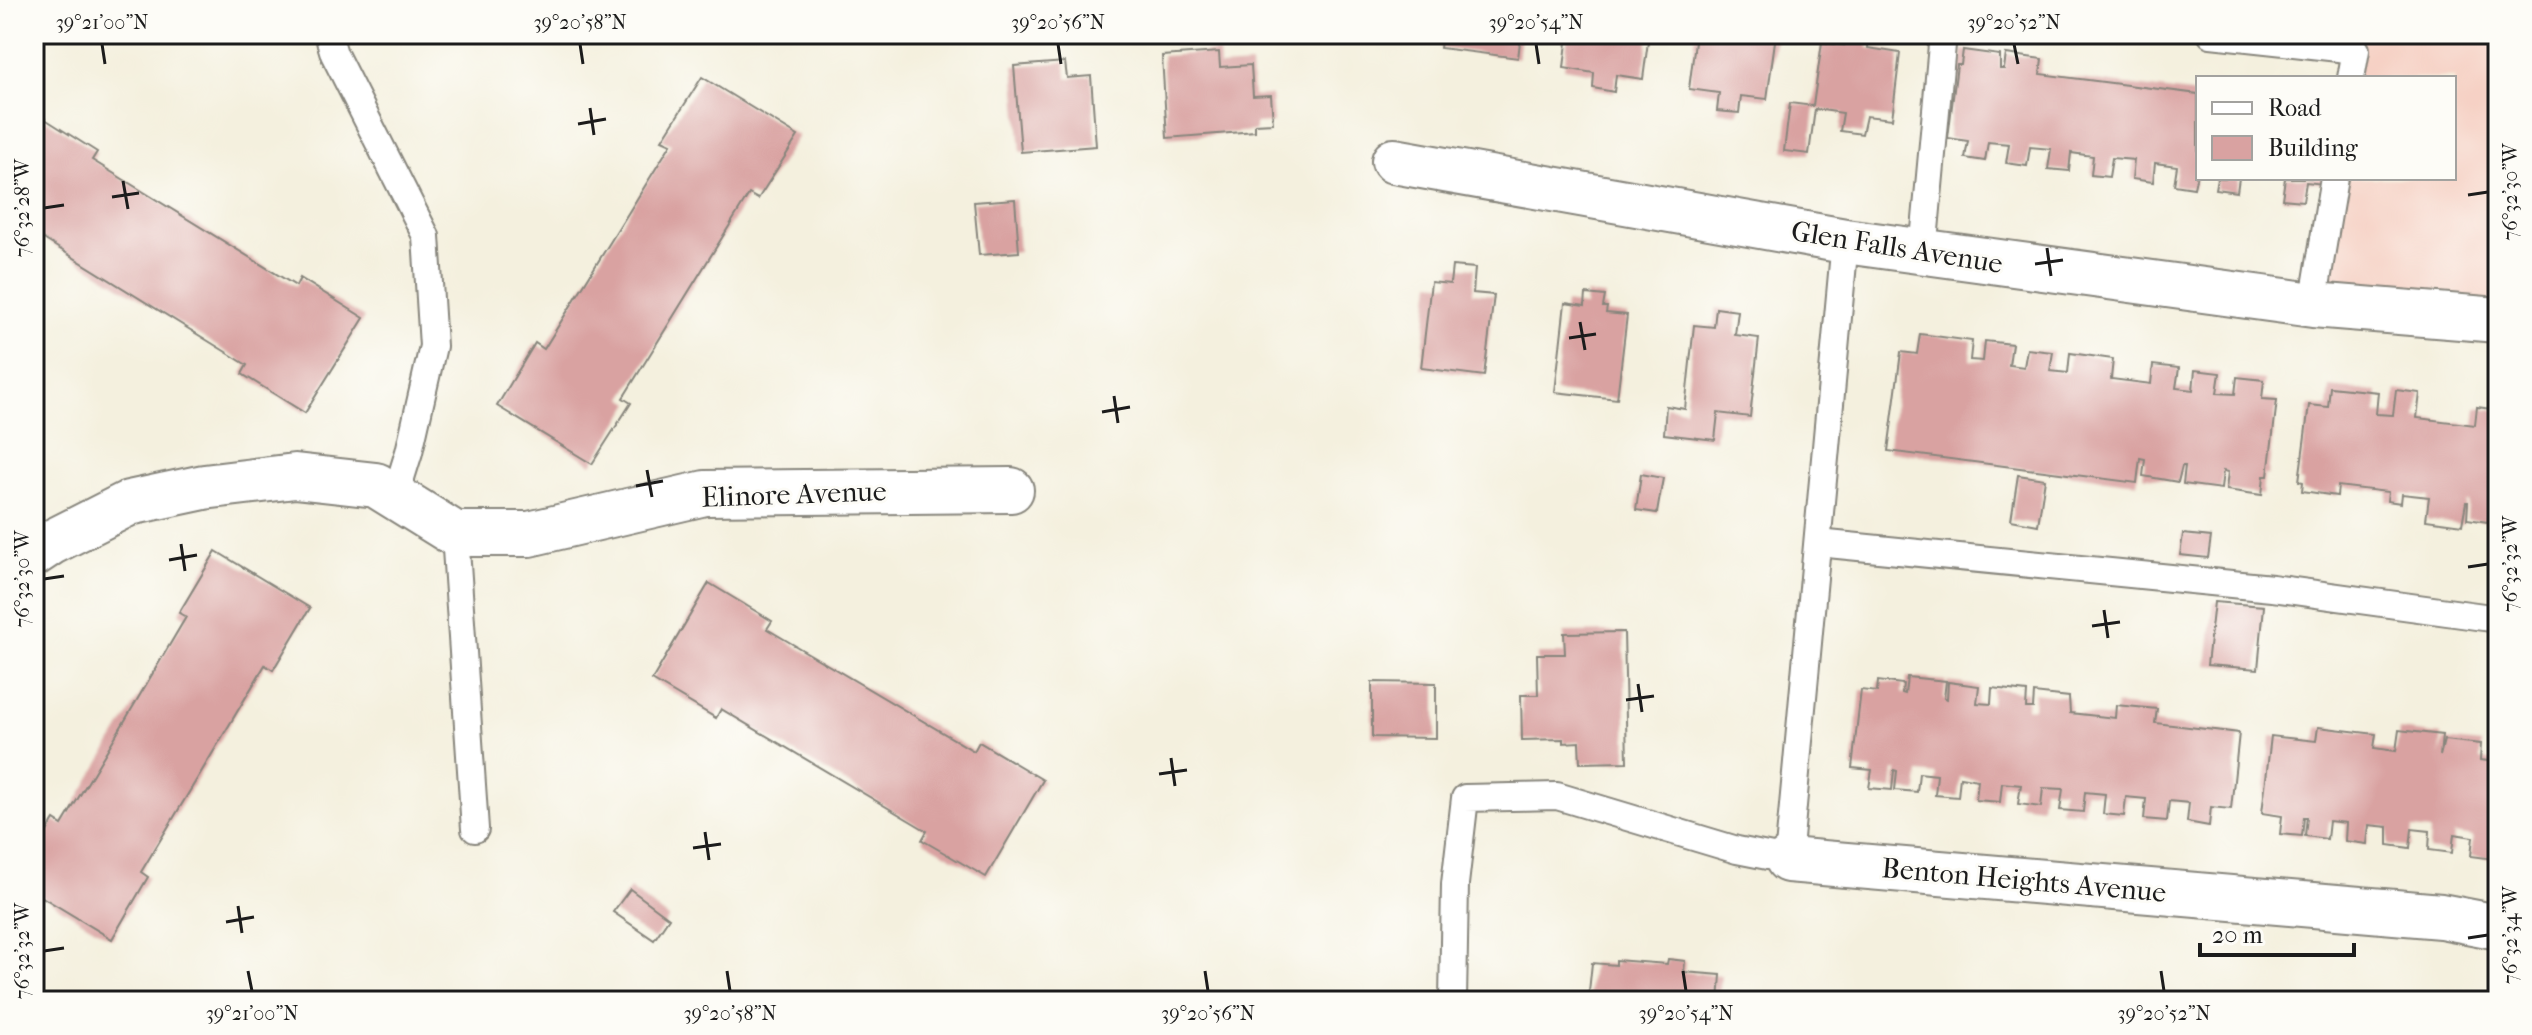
<svg xmlns="http://www.w3.org/2000/svg" width="2532" height="1035" viewBox="0 0 2532 1035" font-family="'IM FELL French Canon',serif">
	<rect width="100%" height="100%" fill="#fdfcf7"/>
	<filter id="ink" filterUnits="userSpaceOnUse"><feTurbulence type="fractalNoise" baseFrequency=".0125" numOctaves="2"/><feDisplacementMap in="SourceGraphic" scale="16" xChannelSelector="R" yChannelSelector="G"/><feConvolveMatrix kernelMatrix="1 2 1 2 8 2 1 2 1" color-interpolation-filters="sRGB"/></filter>
	<filter id="wash" filterUnits="userSpaceOnUse"><feTurbulence type="fractalNoise" baseFrequency=".006" numOctaves="4" result="noise"/><feDisplacementMap in="SourceGraphic" scale="32" xChannelSelector="R" yChannelSelector="G"/><feGaussianBlur stdDeviation="1.8" result="paint"/><feColorMatrix in="noise" values="0 0 0 0 0 0 0 0 0 0 0 0 0 0 0 0 0 1.4 0 .05"/><feComposite in="paint" operator="in"/></filter>
	<g filter="url(#wash)">
		<rect width="100%" height="100%" fill="#f4f0de"/>
		<polygon fill="#f6d1c5" points="2302,34 2498,34 2498,314 2326,293 2341,178 2454,178 2454,78 2355,78 2359,43"/>
		<g id="blocks">
			<g fill="#d9a2a1">
				<polygon points="1442,34 1521,34 1518,58 1440,48"/>
				<polygon points="1568,34 1649,34 1643,79 1616,75 1614,92 1593,88 1594,73 1564,68"/>
				<polygon points="1696,34 1776,34 1767,99 1741,96 1739,113 1717,111 1719,93 1689,89"/>
				<polygon points="1845,34 1869,34 1868,48 1900,53 1892,119 1866,116 1862,134 1840,131 1843,113 1815,109 1809,154 1784,151 1790,103 1813,106 1822,42 1844,45"/>
				<polygon points="1963,50 2000,55 2000,69 2004,69 2006,54 2042,59 2040,74 2198,94 2198,169 2194,188 2174,185 2177,166 2155,163 2153,182 2132,179 2134,160 2112,158 2109,177 2091,175 2093,156 2071,153 2069,171 2048,169 2051,149 2030,147 2027,166 2006,163 2009,144 1988,142 1985,161 1965,158 1968,141 1948,138 1957,65 1961,65"/>
				<polygon points="1219,52 1220,67 1251,65 1253,96 1271,95 1273,123 1255,124 1255,131 1167,138 1162,56"/>
				<polygon points="1065,62 1067,78 1091,76 1096,146 1021,152 1014,66"/>
				<polygon points="702,77 798,136 758,199 749,194 623,398 631,403 592,464 497,406 535,343 544,349 671,144 662,140"/>
				<polygon points="34,112 97,152 92,160 296,286 300,278 364,318 305,413 242,374 247,365 42,238 37,246 34,244"/>
				<polygon points="2217,178 2239,178 2237,192 2215,189"/>
				<polygon points="2285,178 2325,178 2324,184 2306,182 2303,201 2282,199"/>
				<polygon points="1015,199 1019,252 979,255 974,202"/>
				<polygon points="1452,266 1475,268 1473,293 1494,295 1484,376 1421,368 1431,282 1450,284"/>
				<polygon points="1586,294 1605,296 1603,307 1607,307 1606,313 1627,315 1617,399 1555,392 1565,303 1585,306"/>
				<polygon points="1716,308 1738,311 1735,335 1759,338 1750,417 1718,413 1715,440 1664,434 1666,406 1685,409 1694,325 1714,327"/>
				<polygon points="1920,334 1972,341 1970,360 1983,361 1985,341 2012,344 2009,365 2024,367 2027,349 2053,352 2050,371 2068,373 2070,353 2113,359 2111,379 2151,384 2153,365 2179,368 2176,388 2193,390 2195,370 2220,373 2217,393 2235,394 2237,377 2264,380 2262,399 2277,400 2268,476 2264,476 2262,495 2226,490 2228,472 2223,471 2221,489 2183,484 2185,466 2182,466 2178,482 2143,476 2145,459 2140,458 2137,483 1888,451 1901,352 1917,354"/>
				<polygon points="2330,387 2378,392 2376,414 2393,415 2396,390 2420,393 2417,418 2475,425 2477,407 2498,410 2498,506 2490,505 2488,522 2467,519 2468,502 2466,502 2462,525 2426,520 2429,497 2402,494 2401,503 2387,501 2388,492 2338,486 2337,496 2302,491 2303,482 2299,481 2309,405 2328,407"/>
				<polygon points="1641,474 1663,478 1657,513 1636,510"/>
				<polygon points="2018,475 2045,479 2038,525 2011,520"/>
				<polygon points="2183,534 2211,537 2208,558 2180,555"/>
				<polygon points="216,551 310,608 273,670 265,665 203,769 141,872 148,877 112,939 34,892 34,853 54,820 62,825 124,722 186,617 179,613"/>
				<polygon points="709,583 772,621 767,629 974,751 979,742 1043,780 986,877 922,840 927,831 721,709 716,718 652,680"/>
				<polygon points="2214,602 2264,606 2258,669 2207,665"/>
				<polygon points="1624,632 1627,762 1580,763 1579,742 1563,743 1563,739 1522,740 1521,695 1538,695 1537,654 1565,654 1564,633"/>
				<polygon points="1907,677 1946,681 1944,698 1947,699 1948,682 1979,686 1977,703 1991,704 1992,688 2027,692 2026,708 2033,708 2034,693 2069,697 2070,713 2115,718 2116,705 2157,709 2155,723 2239,733 2231,809 2211,807 2209,826 2187,822 2189,803 2169,801 2167,821 2144,819 2146,799 2126,797 2124,816 2103,814 2105,794 2085,792 2083,812 2060,810 2063,789 2043,788 2041,807 2018,804 2021,785 2002,783 2000,802 1976,800 1978,780 1960,777 1958,797 1935,795 1937,775 1919,773 1917,792 1895,790 1897,771 1894,770 1892,790 1869,788 1872,770 1852,768 1861,690 1877,692 1878,681 1903,684 1902,693 1905,694"/>
				<polygon points="1372,682 1436,683 1436,738 1372,737"/>
				<polygon points="2318,727 2376,734 2374,748 2396,751 2399,730 2442,735 2440,756 2444,740 2481,744 2480,760 2498,762 2498,839 2494,859 2471,856 2473,837 2454,834 2452,853 2429,850 2430,831 2412,829 2410,848 2388,845 2388,827 2369,825 2367,844 2345,841 2346,823 2329,821 2327,839 2305,836 2307,817 2304,817 2302,836 2280,834 2282,816 2262,813 2271,736 2316,741"/>
				<polygon points="630,889 669,918 654,940 613,912"/>
				<polygon points="1668,959 1685,961 1684,972 1721,975 1719,1001 1588,1001 1592,963 1616,965 1616,960 1667,964"/>
			</g>
		</g>
	</g>
	<g filter="url(#ink)">
		<use href="#blocks" fill-opacity="0" stroke="#88867d" stroke-width="2"/>
		<g fill="none" stroke-linecap="round" stroke-linejoin="round">
			<g stroke="#88867d" stroke-width="30">
				<g id="lane">
					<polyline points="328,34 334,54 426,236 433,346 409,452 395,497"/>
					<polyline points="2211,34 2356,50 2351,78"/>
					<polyline points="1923,252 1943,34"/>
					<polyline points="2313,305 2334,178"/>
					<polyline points="455,534 475,829"/>
					<polyline points="1818,543 2272,588 2498,619"/>
					<polyline points="1453,1001 1455,884 1465,798 1557,796 1737,850 1788,860 1845,241"/>
				</g>
			</g>
			<g stroke="#88867d" stroke-width="48">
				<g id="street">
					<polyline points="1394,161 1845,241 2313,305 2498,320"/>
					<polyline points="34,554 52,542 129,503 204,487 295,476 376,485 455,534 529,534 705,493 1011,490"/>
					<polyline points="1788,860 2441,916 2498,927"/>
				</g>
			</g>
			<use href="#lane" stroke="#fff" stroke-width="26"/>
			<use href="#street" stroke="#fff" stroke-width="44"/>
		</g>
	</g>
	<path fill="none" stroke="#1c1c1c" stroke-width="3" d="M102,44l3,20M580,44l3,20M1058,44l3,20M1536,44l3,20M2014,44l4,20M590,108l4,27M578,124l28,-5M123,181l5,28M2468,195l20,-3M112,197l27,-4M44,208l20,-3M2047,248l4,28M2035,264l28,-4M1580,322l5,28M1569,338l27,-4M1114,396l4,27M1102,412l28,-5M647,470l5,27M636,486l27,-5M181,544l4,27M169,560l28,-5M2468,567l20,-3M44,579l20,-3M2104,610l4,28M2092,626l28,-4M1638,684l4,28M1626,700l28,-4M1171,758l4,28M1159,774l28,-4M705,832l4,28M693,848l28,-4M238,906l4,27M226,922l28,-5M2468,938l20,-3M44,951l20,-3M248,971l4,20M727,971l3,20M1205,971l3,20M1683,971l3,20M2161,971l3,20"/>
	<g text-anchor="middle" dominant-baseline="central" stroke-width="6" stroke-linejoin="round" paint-order="stroke">
		<g font-size="28" fill="#1c1c1c" stroke="#fdfcf7">
			<text transform="translate(1897 247) rotate(9)">Glen Falls Avenue</text>
			<text transform="translate(794 494) rotate(-2)">Elinore Avenue</text>
			<text transform="translate(2024 880) rotate(5)">Benton Heights Avenue</text>
		</g>
	</g>
	<rect width="2532" height="1035" fill="none" stroke="#fdfcf7" stroke-width="88"/>
	<rect x="2196" y="76" width="260" height="104" fill="#fdfcf7" stroke="#a3a29f" stroke-width="2"/>
	<rect x="2212" y="102" width="40" height="12" fill="#ffffff" stroke="#a3a29f" stroke-width="2"/>
	<text x="2268" y="116" font-size="24" fill="#1c1c1c">Road</text>
	<rect x="2212" y="136" width="40" height="24" fill="#d9a2a1" stroke="#a3a29f" stroke-width="2"/>
	<text x="2268" y="156" font-size="24" fill="#1c1c1c">Building</text>
	<path d="M2200 943v12h154v-12" fill="none" stroke="#1c1c1c" stroke-width="4"/>
	<text x="2212" y="943" font-size="24" fill="#1c1c1c" stroke="#fdfcf7" stroke-width="6" paint-order="stroke">20 m</text>
	<rect x="44" y="44" width="2444" height="947" fill="none" stroke="#1c1c1c" stroke-width="3"/>
	<g font-size="20" text-anchor="middle" fill="#1c1c1c">
		<text x="102" y="29">39°21'00"N</text>
		<text x="580" y="29">39°20'58"N</text>
		<text x="1058" y="29">39°20'56"N</text>
		<text x="1536" y="29">39°20'54"N</text>
		<text x="2014" y="29">39°20'52"N</text>
		<text transform="translate(2510 192) rotate(-90)" y="7">76°32'30"W</text>
		<text transform="translate(22 208) rotate(-90)" y="7">76°32'28"W</text>
		<text transform="translate(2510 564) rotate(-90)" y="7">76°32'32"W</text>
		<text transform="translate(22 579) rotate(-90)" y="7">76°32'30"W</text>
		<text transform="translate(2510 935) rotate(-90)" y="7">76°32'34"W</text>
		<text transform="translate(22 951) rotate(-90)" y="7">76°32'32"W</text>
		<text x="252" y="1020">39°21'00"N</text>
		<text x="730" y="1020">39°20'58"N</text>
		<text x="1208" y="1020">39°20'56"N</text>
		<text x="1686" y="1020">39°20'54"N</text>
		<text x="2164" y="1020">39°20'52"N</text>
	</g>
</svg>
